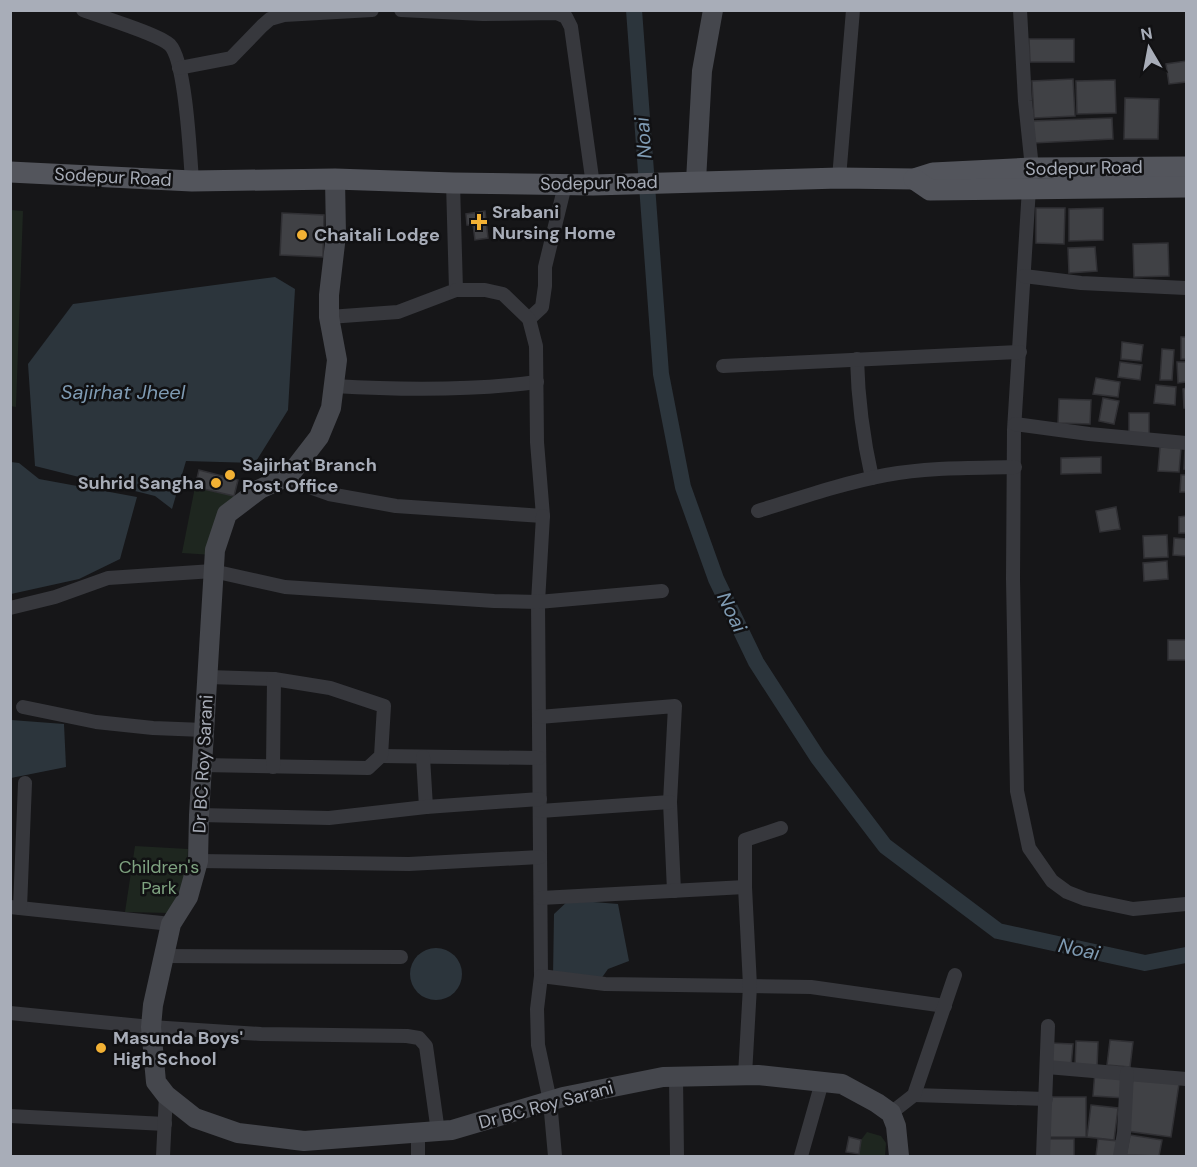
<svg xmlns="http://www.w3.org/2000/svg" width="1197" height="1167" viewBox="0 0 1197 1167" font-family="'DM Sans',sans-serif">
	<rect width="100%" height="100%" fill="#161618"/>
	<g fill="#1e261f">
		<polygon points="11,210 23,211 16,407 10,406"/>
		<polygon points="195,487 234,496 219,529 213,555 182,553"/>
		<polygon points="135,846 188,849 186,885 170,913 125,912"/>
		<polygon points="867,1132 881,1136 886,1143 885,1156 859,1156 861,1140"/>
	</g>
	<g fill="#2c353c">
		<polygon points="275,277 295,289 288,410 255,463 186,461 172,509 155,496 35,466 28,364 73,304"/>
		<polygon points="11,462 19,463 39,479 137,497 120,559 79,579 11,594"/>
		<polygon points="11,720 64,724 66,767 11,778"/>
		<polygon points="569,900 618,904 629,961 608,969 598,983 553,977 554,914"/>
		<circle cx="436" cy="974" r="26"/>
	</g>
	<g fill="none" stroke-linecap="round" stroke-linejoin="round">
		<polyline stroke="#2c353c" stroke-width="16" points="634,10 661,374 683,487 716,579 756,662 818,758 885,846 998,931 1145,963 1186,955"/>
	</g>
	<g fill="#404145" stroke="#303034" stroke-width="1.5">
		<polygon points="1029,39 1074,39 1074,62 1030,62"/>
		<polygon points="1186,61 1186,82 1169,84 1166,64"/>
		<polygon points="1073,79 1075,116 1034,118 1032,81"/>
		<polygon points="1115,80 1116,113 1077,114 1076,81"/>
		<polygon points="1125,98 1159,99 1158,139 1124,139"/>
		<polygon points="1112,118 1113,139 1033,143 1032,121"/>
		<polygon points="1036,208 1065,208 1064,244 1036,243"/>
		<polygon points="1103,208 1103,240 1069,241 1069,209"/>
		<polygon points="485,211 488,238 475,240 473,225 467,225 466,214"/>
		<polygon points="282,213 324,215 323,257 280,255"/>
		<polygon points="1168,243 1169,276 1134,277 1133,244"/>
		<polygon points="1095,247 1097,271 1069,273 1068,248"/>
		<rect x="1181" y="337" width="5" height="22"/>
		<polygon points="1122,342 1143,345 1141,361 1121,359"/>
		<polygon points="1162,349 1174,350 1172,380 1160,380"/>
		<polygon points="1120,362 1142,365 1140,380 1118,377"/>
		<polygon points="1177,362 1186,362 1186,382 1178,383"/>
		<polygon points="1096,378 1120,382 1118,397 1093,394"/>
		<polygon points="1156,385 1176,387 1175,405 1154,403"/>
		<polygon points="1186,388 1186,408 1184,408 1183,389"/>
		<polygon points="1103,398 1119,401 1114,424 1099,421"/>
		<polygon points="1059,399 1091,400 1090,424 1058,423"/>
		<rect x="1129" y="413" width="20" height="22"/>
		<polygon points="1160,447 1181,448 1179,472 1158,471"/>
		<polygon points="1185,449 1186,449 1186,469 1184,469"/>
		<polygon points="1101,457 1101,473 1061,474 1061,458"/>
		<polygon points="199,470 238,480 234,496 195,487"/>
		<polygon points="1181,475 1186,475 1186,492 1180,492"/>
		<polygon points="1116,507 1120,529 1100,532 1096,511"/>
		<polygon points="1186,516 1186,533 1179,533 1179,517"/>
		<polygon points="1167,535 1168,557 1144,558 1143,536"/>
		<polygon points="1174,538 1186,539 1186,556 1173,555"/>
		<polygon points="1167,561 1168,579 1144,581 1143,563"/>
		<rect x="1168" y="640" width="18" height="20"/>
		<polygon points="1110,1040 1133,1042 1130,1067 1107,1065"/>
		<polygon points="1076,1041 1098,1042 1097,1068 1075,1067"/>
		<polygon points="1051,1043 1073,1044 1071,1066 1050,1064"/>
		<polygon points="1095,1071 1127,1073 1125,1098 1093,1096"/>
		<polygon points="1133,1078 1179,1084 1171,1137 1126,1131"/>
		<rect x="1050" y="1097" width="36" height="40"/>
		<polygon points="1091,1105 1118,1108 1114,1140 1087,1137"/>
		<polygon points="1130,1135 1162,1140 1159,1156 1126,1155"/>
		<polygon points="849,1137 861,1140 859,1154 846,1152"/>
		<polygon points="1047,1139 1074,1139 1074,1156 1048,1156"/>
		<polygon points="1098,1139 1118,1141 1116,1156 1096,1156"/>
	</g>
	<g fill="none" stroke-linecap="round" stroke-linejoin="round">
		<g stroke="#37383d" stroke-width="14">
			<path d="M83,10c18,7 76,24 87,35 16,17 20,110 22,136"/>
			<polyline points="401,10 483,14 557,13 566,17 571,27 593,185"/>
			<polyline points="1020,10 1025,101 1032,168 1029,188 1014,430 1013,579 1017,791 1029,848 1052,881 1067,892 1085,899 1133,909 1186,904"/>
			<polyline points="179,68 231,58 262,26 270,19 284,15 372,10"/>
			<polyline points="839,178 853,10"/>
			<polyline points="1024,276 1081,283 1186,288"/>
			<polyline points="329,317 398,312 456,290 453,183"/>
			<polyline points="529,319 542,307 545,286 545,267 565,185"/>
			<path d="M857,359c1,41 6,79 15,119"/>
			<polyline points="723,366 1020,352"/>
			<path d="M334,386c67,4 136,5 203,-4"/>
			<polyline points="1015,424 1089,434 1186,443"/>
			<polyline points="284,478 329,494 396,506 543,516 537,442 536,346 529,319 503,294 485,290 456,290"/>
			<path d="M758,511c42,-13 85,-28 128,-36 43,-8 87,-7 129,-8"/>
			<polyline points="543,516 538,602 541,976 537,1009 538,1045 550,1101 555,1156"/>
			<polyline points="10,608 55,597 108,578 213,571 285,587 494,601 538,602 662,591"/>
			<polyline points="23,707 96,722 153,728 204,730"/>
			<polyline points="539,717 675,706 670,802 674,891"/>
			<polyline points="381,756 539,758"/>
			<polyline points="423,757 426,807"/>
			<polyline points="202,765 368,768 381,756 384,706 330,688 274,679 208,677"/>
			<polyline points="273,767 274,679"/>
			<polyline points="540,811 670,802"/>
			<polyline points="199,815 329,818 426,807 540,799"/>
			<polyline points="198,861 409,864 540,857"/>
			<polyline points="541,898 745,887"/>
			<polyline points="10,907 171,924"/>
			<polyline points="20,908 25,783"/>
			<polyline points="163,956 401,957"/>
			<polyline points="541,976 605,984 811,987 945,1006"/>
			<polyline points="10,1013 151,1027 261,1034 407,1036 419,1038 426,1046 438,1132"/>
			<polyline points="1047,1067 1186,1079"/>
			<polyline points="745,1075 750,986 745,887 745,840 781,828"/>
			<polyline points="676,1077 677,1156"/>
			<polyline points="914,1095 1046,1099"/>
			<polyline points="891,1113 914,1095 955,975"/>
			<polyline points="10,1116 165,1124"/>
			<polyline points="418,1134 418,1156"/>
			<polyline points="163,1156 166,1095"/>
			<polyline points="801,1156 822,1082"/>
			<polyline points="1043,1156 1048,1026"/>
			<polyline points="1120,1156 1124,1133 1127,1073"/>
		</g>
		<g stroke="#45474d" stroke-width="20">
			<polyline points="335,179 336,235 329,295 329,317 337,360 331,408 319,437 292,472 284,478 260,489 227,514 215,550 199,815 198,861 188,897 171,924 153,1005 151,1027 156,1082 166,1095 195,1118 238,1133 304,1141 452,1130 563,1097 663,1077 758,1075 842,1084 877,1103 891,1113 896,1126 899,1156"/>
			<polyline points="696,181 702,71 713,10"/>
		</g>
		<g stroke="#53555c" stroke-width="21">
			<polyline points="10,172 192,181 335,179 453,183 593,185 839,178 914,179 933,173 1032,168 1186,167"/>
			<polyline points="914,179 930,190 1186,187"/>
		</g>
	</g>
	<g fill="#f2b134" stroke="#111113" stroke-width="2">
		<path d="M476 213h6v6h6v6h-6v6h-6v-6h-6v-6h6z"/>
		<circle cx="302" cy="235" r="6"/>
		<circle cx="230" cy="475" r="6"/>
		<circle cx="216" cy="483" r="6"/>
		<circle cx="101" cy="1048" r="6"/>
	</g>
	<g text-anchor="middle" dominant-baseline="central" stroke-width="5" stroke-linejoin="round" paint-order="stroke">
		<g font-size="18" fill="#a8adb8" stroke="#111113">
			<text transform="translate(1084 168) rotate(-1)">Sodepur Road</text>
			<text transform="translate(113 177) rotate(3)">Sodepur Road</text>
			<text transform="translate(599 183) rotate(-1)">Sodepur Road</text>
			<text transform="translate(203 764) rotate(-87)">Dr BC Roy Sarani</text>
			<text transform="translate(546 1105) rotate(-15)">Dr BC Roy Sarani</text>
		</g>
		<g font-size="18" font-weight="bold" fill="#a8adb8" stroke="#111113" text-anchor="start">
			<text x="492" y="212">Srabani<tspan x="492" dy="21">Nursing Home</tspan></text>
			<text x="314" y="235">Chaitali Lodge</text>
			<text x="242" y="465">Sajirhat Branch<tspan x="242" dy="21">Post Office</tspan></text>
			<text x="204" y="483" text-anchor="end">Suhrid Sangha</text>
			<text x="113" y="1038">Masunda Boys'<tspan x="113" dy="21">High School</tspan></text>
		</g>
		<g font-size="18" fill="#7fa381" stroke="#111113">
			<text x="159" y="867">Children's<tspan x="159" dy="21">Park</tspan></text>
		</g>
		<g font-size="20" font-style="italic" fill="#7f9bb3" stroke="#111113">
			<text transform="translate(643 138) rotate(-94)">Noai</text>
			<text x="123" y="392">Sajirhat Jheel</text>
			<text transform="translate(732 612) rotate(64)">Noai</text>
			<text transform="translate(1079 949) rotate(12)">Noai</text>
		</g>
	</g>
	<rect width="1197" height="1167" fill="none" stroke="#a8adb8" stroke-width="24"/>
	<g transform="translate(1149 48) rotate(350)" stroke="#111113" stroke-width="4.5" paint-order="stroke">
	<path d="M0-4.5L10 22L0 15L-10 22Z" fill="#a8adb8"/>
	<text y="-9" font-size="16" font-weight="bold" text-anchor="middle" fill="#a8adb8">N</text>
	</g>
</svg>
